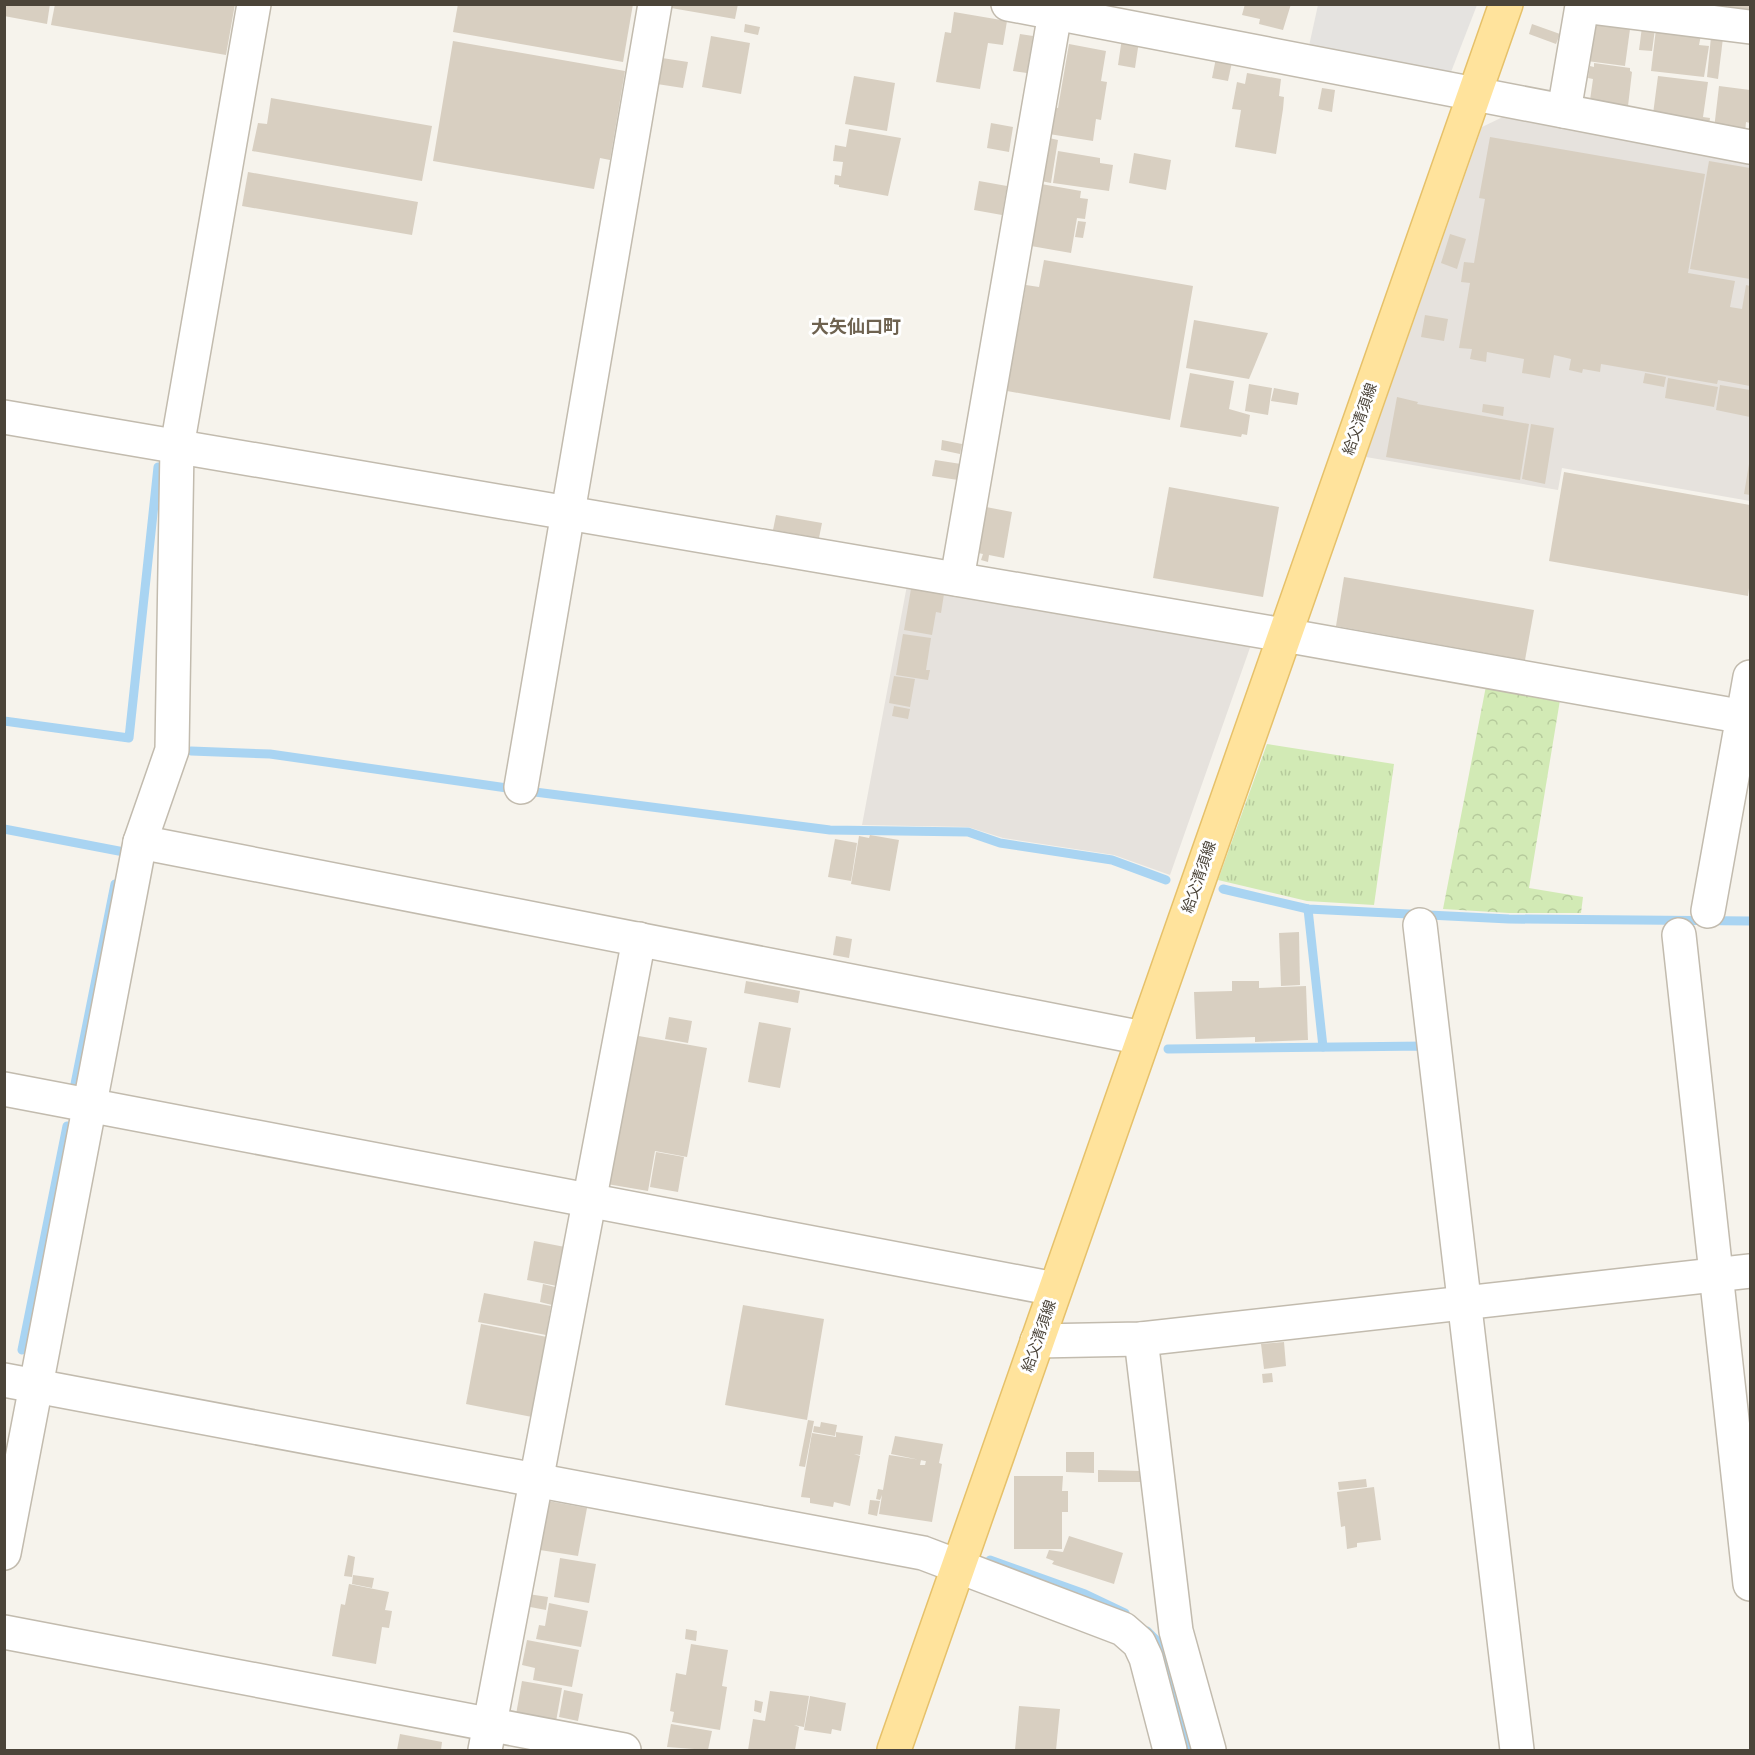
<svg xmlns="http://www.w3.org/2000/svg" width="1755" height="1755" viewBox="0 0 1755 1755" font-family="'Work Sans','Noto Sans JP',sans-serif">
	<defs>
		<pattern id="grass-tufts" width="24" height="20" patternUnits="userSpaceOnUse" patternTransform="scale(1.5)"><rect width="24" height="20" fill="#d2eab5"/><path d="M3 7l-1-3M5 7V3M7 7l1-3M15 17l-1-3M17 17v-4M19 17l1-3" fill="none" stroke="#b6ca9c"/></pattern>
		<pattern id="forest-crowns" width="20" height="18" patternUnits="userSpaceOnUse" patternTransform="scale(1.5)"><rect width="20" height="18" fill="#d2eab5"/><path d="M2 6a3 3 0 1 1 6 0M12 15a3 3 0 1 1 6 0" fill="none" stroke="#b6ca9c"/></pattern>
	</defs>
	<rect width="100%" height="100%" fill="#f6f3ec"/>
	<g fill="#e6e2dd">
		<polygon points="1507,115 1750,164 1750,501 1562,468 1558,490 1366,457 1482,127"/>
		<polygon points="908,580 1252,642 1170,875 1114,855 1003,838 968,827 862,825"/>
	</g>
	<polygon fill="url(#grass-tufts)" points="1267,744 1394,764 1374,905 1307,901 1218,880"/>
	<polygon fill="url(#forest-crowns)" points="1486,686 1560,700 1529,888 1583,897 1581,913 1509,913 1443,909"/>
	<polygon fill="#e5e3e0" points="1318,5 1477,5 1451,72 1309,46"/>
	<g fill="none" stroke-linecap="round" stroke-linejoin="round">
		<g stroke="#a9d4f2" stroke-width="9">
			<polyline points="4,721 129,738 158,467"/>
			<polyline points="191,751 270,754 507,788"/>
			<polyline points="535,792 830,830 968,832 1000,843 1112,860 1166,880"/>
			<polyline points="4,829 124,852"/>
			<polyline points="1223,889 1308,909 1509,919 1750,921"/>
			<polyline points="1308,909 1323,1047"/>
			<polyline points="1168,1049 1426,1046 1427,1049"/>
			<polyline points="75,1084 115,884"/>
			<polyline points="22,1350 67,1126"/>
			<polyline points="990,1560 1085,1594 1125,1613"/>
			<polyline points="1147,1631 1160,1644 1190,1750"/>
		</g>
	</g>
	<g fill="#d8cfc1">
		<polygon points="4,4 50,4 47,24 4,16"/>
		<polygon points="55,4 235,4 226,55 51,25"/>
		<polygon points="458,4 633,4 623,62 453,32"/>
		<polygon points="672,4 738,4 735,19 671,8"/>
		<polygon points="1245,4 1291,4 1283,30 1259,24 1260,19 1242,15"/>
		<polygon points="1728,4 1750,4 1750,14 1727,12"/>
		<polygon points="954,12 1007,21 1003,45 988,43 980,89 936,82 945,32 951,33"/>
		<polygon points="745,24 760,27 758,35 744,32"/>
		<polygon points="1532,24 1560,34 1556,44 1529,34"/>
		<polygon points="1592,24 1630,29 1625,66 1587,61"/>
		<polygon points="1642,27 1655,29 1652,51 1639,50"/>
		<polygon points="1656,29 1701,35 1699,45 1709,46 1704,77 1651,71"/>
		<polygon points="1020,34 1033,36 1027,73 1013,71"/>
		<polygon points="711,36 750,43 741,94 702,87"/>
		<polygon points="1711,37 1723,38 1718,79 1707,77"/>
		<polygon points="1122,38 1139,41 1135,68 1118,65"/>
		<polygon points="453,41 625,71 610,160 600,158 594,189 433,161"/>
		<polygon points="1069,44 1106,51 1101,81 1107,82 1101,120 1096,119 1093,141 1049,134 1053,107 1058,108"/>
		<polygon points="662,58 688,62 683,88 657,84"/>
		<polygon points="1216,58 1232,62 1228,81 1212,78"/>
		<polygon points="1594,63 1630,68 1630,71 1632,72 1628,106 1590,100 1593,79 1588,78 1590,66 1594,67"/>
		<polygon points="1247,73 1281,79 1279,96 1284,97 1283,109 1276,154 1235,147 1241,110 1232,109 1237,82 1245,84"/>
		<polygon points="854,76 895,83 887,131 845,124"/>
		<polygon points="1658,76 1708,82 1703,117 1710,118 1709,125 1653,114"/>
		<polygon points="1719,86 1750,90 1750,123 1746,122 1745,133 1714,129"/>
		<polygon points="1322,88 1335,90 1332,112 1318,109"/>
		<polygon points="271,98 432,126 422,181 252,151 258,123 267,124"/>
		<polygon points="991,123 1013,127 1009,152 987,148"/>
		<polygon points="849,129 901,138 888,196 839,187 839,185 834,184 835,175 841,176 843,162 833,161 835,145 846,147"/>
		<polygon points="1490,137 1705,174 1688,273 1735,281 1730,307 1742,309 1746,285 1750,286 1750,386 1718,380 1717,384 1601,364 1600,372 1583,369 1582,373 1569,370 1571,359 1554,355 1550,378 1522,373 1524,359 1487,352 1486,362 1470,359 1472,349 1459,348 1470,283 1461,282 1464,262 1474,263 1485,199 1479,198"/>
		<polygon points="1049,138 1058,140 1051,183 1041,181"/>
		<polygon points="1058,151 1100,158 1100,163 1113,165 1109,191 1053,183"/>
		<polygon points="1134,153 1171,160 1166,190 1129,183"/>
		<polygon points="1709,161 1750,168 1750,279 1690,269"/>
		<polygon points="248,172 418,202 412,235 242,206"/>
		<polygon points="979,181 1007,186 1002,215 974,210"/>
		<polygon points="1041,184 1081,191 1080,198 1088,199 1085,219 1077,218 1071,253 1031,246"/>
		<polygon points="1078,221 1086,222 1083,238 1075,237"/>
		<polygon points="1450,234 1466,239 1457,269 1441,263"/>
		<polygon points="1044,260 1193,286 1170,420 1007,391 1026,285 1039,287"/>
		<polygon points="1425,315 1448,319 1444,341 1421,337"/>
		<polygon points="1194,320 1268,333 1249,379 1186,368"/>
		<polygon points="1190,373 1234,381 1229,409 1250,415 1247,435 1242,434 1241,437 1180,427"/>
		<polygon points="1645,373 1666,377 1664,387 1643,383"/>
		<polygon points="1668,378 1718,387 1714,407 1665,398"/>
		<polygon points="1249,384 1272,388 1268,415 1245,411"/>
		<polygon points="1720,385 1750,390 1750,417 1716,410"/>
		<polygon points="1274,388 1299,393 1297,405 1271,401"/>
		<polygon points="1397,397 1418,402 1417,404 1529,424 1520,480 1386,457"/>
		<polygon points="1483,404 1504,407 1503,416 1482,412"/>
		<polygon points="1531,424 1554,428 1545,484 1522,479"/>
		<polygon points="942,440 962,444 960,454 941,450"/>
		<polygon points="935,460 961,464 958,480 932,476"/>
		<polygon points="1749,464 1750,464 1750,495 1744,494"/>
		<polygon points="1564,472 1750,505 1750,580 1748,596 1549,561"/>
		<polygon points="1169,487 1279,507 1263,597 1153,578"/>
		<polygon points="986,507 1012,512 1004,558 989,555 988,562 981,560 983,554 978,553"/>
		<polygon points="776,515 822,523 819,538 773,530"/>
		<polygon points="1344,577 1534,610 1525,660 1336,626"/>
		<polygon points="911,589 944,594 941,613 936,612 932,635 904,630"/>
		<polygon points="903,634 931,638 926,670 930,670 928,680 896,675"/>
		<polygon points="894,676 915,679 910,707 889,703"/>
		<polygon points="894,706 910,709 908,719 892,716"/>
		<polygon points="870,835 899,840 890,891 851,884 859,836 869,838"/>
		<polygon points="835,839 857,843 851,881 828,877"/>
		<polygon points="1299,932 1300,985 1281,986 1279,933"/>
		<polygon points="836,936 852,939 849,958 833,955"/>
		<polygon points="746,981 800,991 798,1003 744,993"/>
		<polygon points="1232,981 1259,981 1259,988 1306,986 1308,1040 1255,1042 1255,1037 1196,1039 1194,992 1232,991"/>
		<polygon points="669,1017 692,1021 688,1043 665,1039"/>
		<polygon points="759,1022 791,1028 780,1088 748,1082"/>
		<polygon points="633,1035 707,1048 687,1157 655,1151 648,1191 607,1184"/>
		<polygon points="656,1152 684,1157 678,1192 650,1187"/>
		<polygon points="534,1241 565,1247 557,1286 527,1280"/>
		<polygon points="543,1284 555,1287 552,1305 540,1302"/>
		<polygon points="484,1293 551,1306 546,1335 478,1322"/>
		<polygon points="743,1305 824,1319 807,1420 725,1405"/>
		<polygon points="481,1324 547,1337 532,1417 466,1404"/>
		<polygon points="1284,1342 1286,1366 1264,1369 1261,1344"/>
		<polygon points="1272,1373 1273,1382 1263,1383 1262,1374"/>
		<polygon points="808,1420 814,1421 805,1467 799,1466"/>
		<polygon points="821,1422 837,1425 835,1436 813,1432 814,1426 820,1427"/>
		<polygon points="836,1432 863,1436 860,1455 854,1454 860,1456 850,1506 834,1502 833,1507 810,1503 810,1498 801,1497 812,1433 836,1437"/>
		<polygon points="895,1436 943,1444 939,1463 942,1464 932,1522 879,1514 882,1495 880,1500 876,1499 878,1489 883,1490 889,1455 921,1460 920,1465 925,1465 926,1461 935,1463 891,1454"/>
		<polygon points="1066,1452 1094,1452 1094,1473 1066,1472"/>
		<polygon points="1098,1470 1142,1471 1141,1482 1098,1482"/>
		<polygon points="1014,1476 1063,1476 1062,1491 1068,1491 1068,1512 1062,1512 1062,1549 1014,1549"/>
		<polygon points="1366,1479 1367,1487 1339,1490 1338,1482"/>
		<polygon points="1374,1487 1381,1540 1357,1543 1357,1547 1347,1549 1345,1526 1341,1527 1337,1492"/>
		<polygon points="870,1500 880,1501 877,1516 868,1514"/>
		<polygon points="548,1501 587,1508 578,1556 540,1550"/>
		<polygon points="1069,1536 1123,1553 1114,1584 1052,1564 1054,1561 1046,1558 1049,1550 1063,1552"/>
		<polygon points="348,1555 355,1557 352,1577 344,1576"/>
		<polygon points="560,1558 596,1564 589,1603 554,1597"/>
		<polygon points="353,1575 374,1578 372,1588 352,1584"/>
		<polygon points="349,1584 389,1592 385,1610 392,1611 389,1628 382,1627 376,1664 332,1656 341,1604 345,1605"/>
		<polygon points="528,1594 548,1597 546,1610 525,1606"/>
		<polygon points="549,1603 588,1611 581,1647 536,1639 539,1625 545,1626"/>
		<polygon points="686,1629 697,1631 696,1641 685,1639"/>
		<polygon points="527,1640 579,1650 572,1687 533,1680 535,1668 522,1665"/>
		<polygon points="691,1644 728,1650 722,1686 727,1687 720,1730 672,1722 674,1712 670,1711 676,1673 686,1675"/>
		<polygon points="522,1681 562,1688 555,1727 515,1720"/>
		<polygon points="564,1690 583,1694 578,1721 559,1717"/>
		<polygon points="770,1691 809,1696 804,1727 794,1725 799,1727 795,1750 748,1750 753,1719 765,1721"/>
		<polygon points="810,1696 846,1703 841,1731 832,1729 831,1734 804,1730"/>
		<polygon points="755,1700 763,1702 761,1713 754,1711"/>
		<polygon points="1019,1706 1060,1709 1056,1750 1015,1750"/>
		<polygon points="671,1724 712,1731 708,1750 667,1747"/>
		<polygon points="400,1734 442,1742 441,1750 397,1750"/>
	</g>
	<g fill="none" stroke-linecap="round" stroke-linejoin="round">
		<g stroke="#c2bbae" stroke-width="36">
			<g id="minor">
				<polyline points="1008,4 1750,147"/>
				<polyline points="1564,111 1582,6 1750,27"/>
				<polyline points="4,417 1284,635 1750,718"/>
				<polyline points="957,579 1055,13"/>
				<polyline points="521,787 655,4"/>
				<polyline points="140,842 1143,1038"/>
				<polyline points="1708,911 1750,677"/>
				<polyline points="1420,925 1517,1750"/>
				<polyline points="1679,935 1750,1584"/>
				<polyline points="4,1089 1055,1289"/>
				<polyline points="1141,1339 1176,1631 1209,1750"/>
				<polyline points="1037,1341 1141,1339 1750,1271"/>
				<polyline points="4,1380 923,1553 1123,1629 1139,1643 1146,1658 1170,1750"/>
				<polyline points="4,1553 140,842 172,750 177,447 254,4"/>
				<polyline points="4,1632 624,1750"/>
				<polyline points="485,1750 639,939"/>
			</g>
		</g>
		<g stroke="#e6c16a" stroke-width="36">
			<polyline id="major" points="894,1750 1506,4"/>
		</g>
		<use href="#minor" stroke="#fff" stroke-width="33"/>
		<use href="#major" stroke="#ffe39c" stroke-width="33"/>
	</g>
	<g text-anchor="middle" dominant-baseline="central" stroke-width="6" stroke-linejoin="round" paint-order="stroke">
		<g font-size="15" fill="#4b4439" stroke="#fff">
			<text transform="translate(1360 419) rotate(-71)">給父清須線</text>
			<text transform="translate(1199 877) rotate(-71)">給父清須線</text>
			<text transform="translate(1039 1336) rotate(-71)">給父清須線</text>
		</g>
		<g font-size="18" font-weight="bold" fill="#6e6250" stroke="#fff">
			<text x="856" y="326">大矢仙口町</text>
		</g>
	</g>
	<rect width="1755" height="1755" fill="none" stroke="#4b4439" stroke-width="12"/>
</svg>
